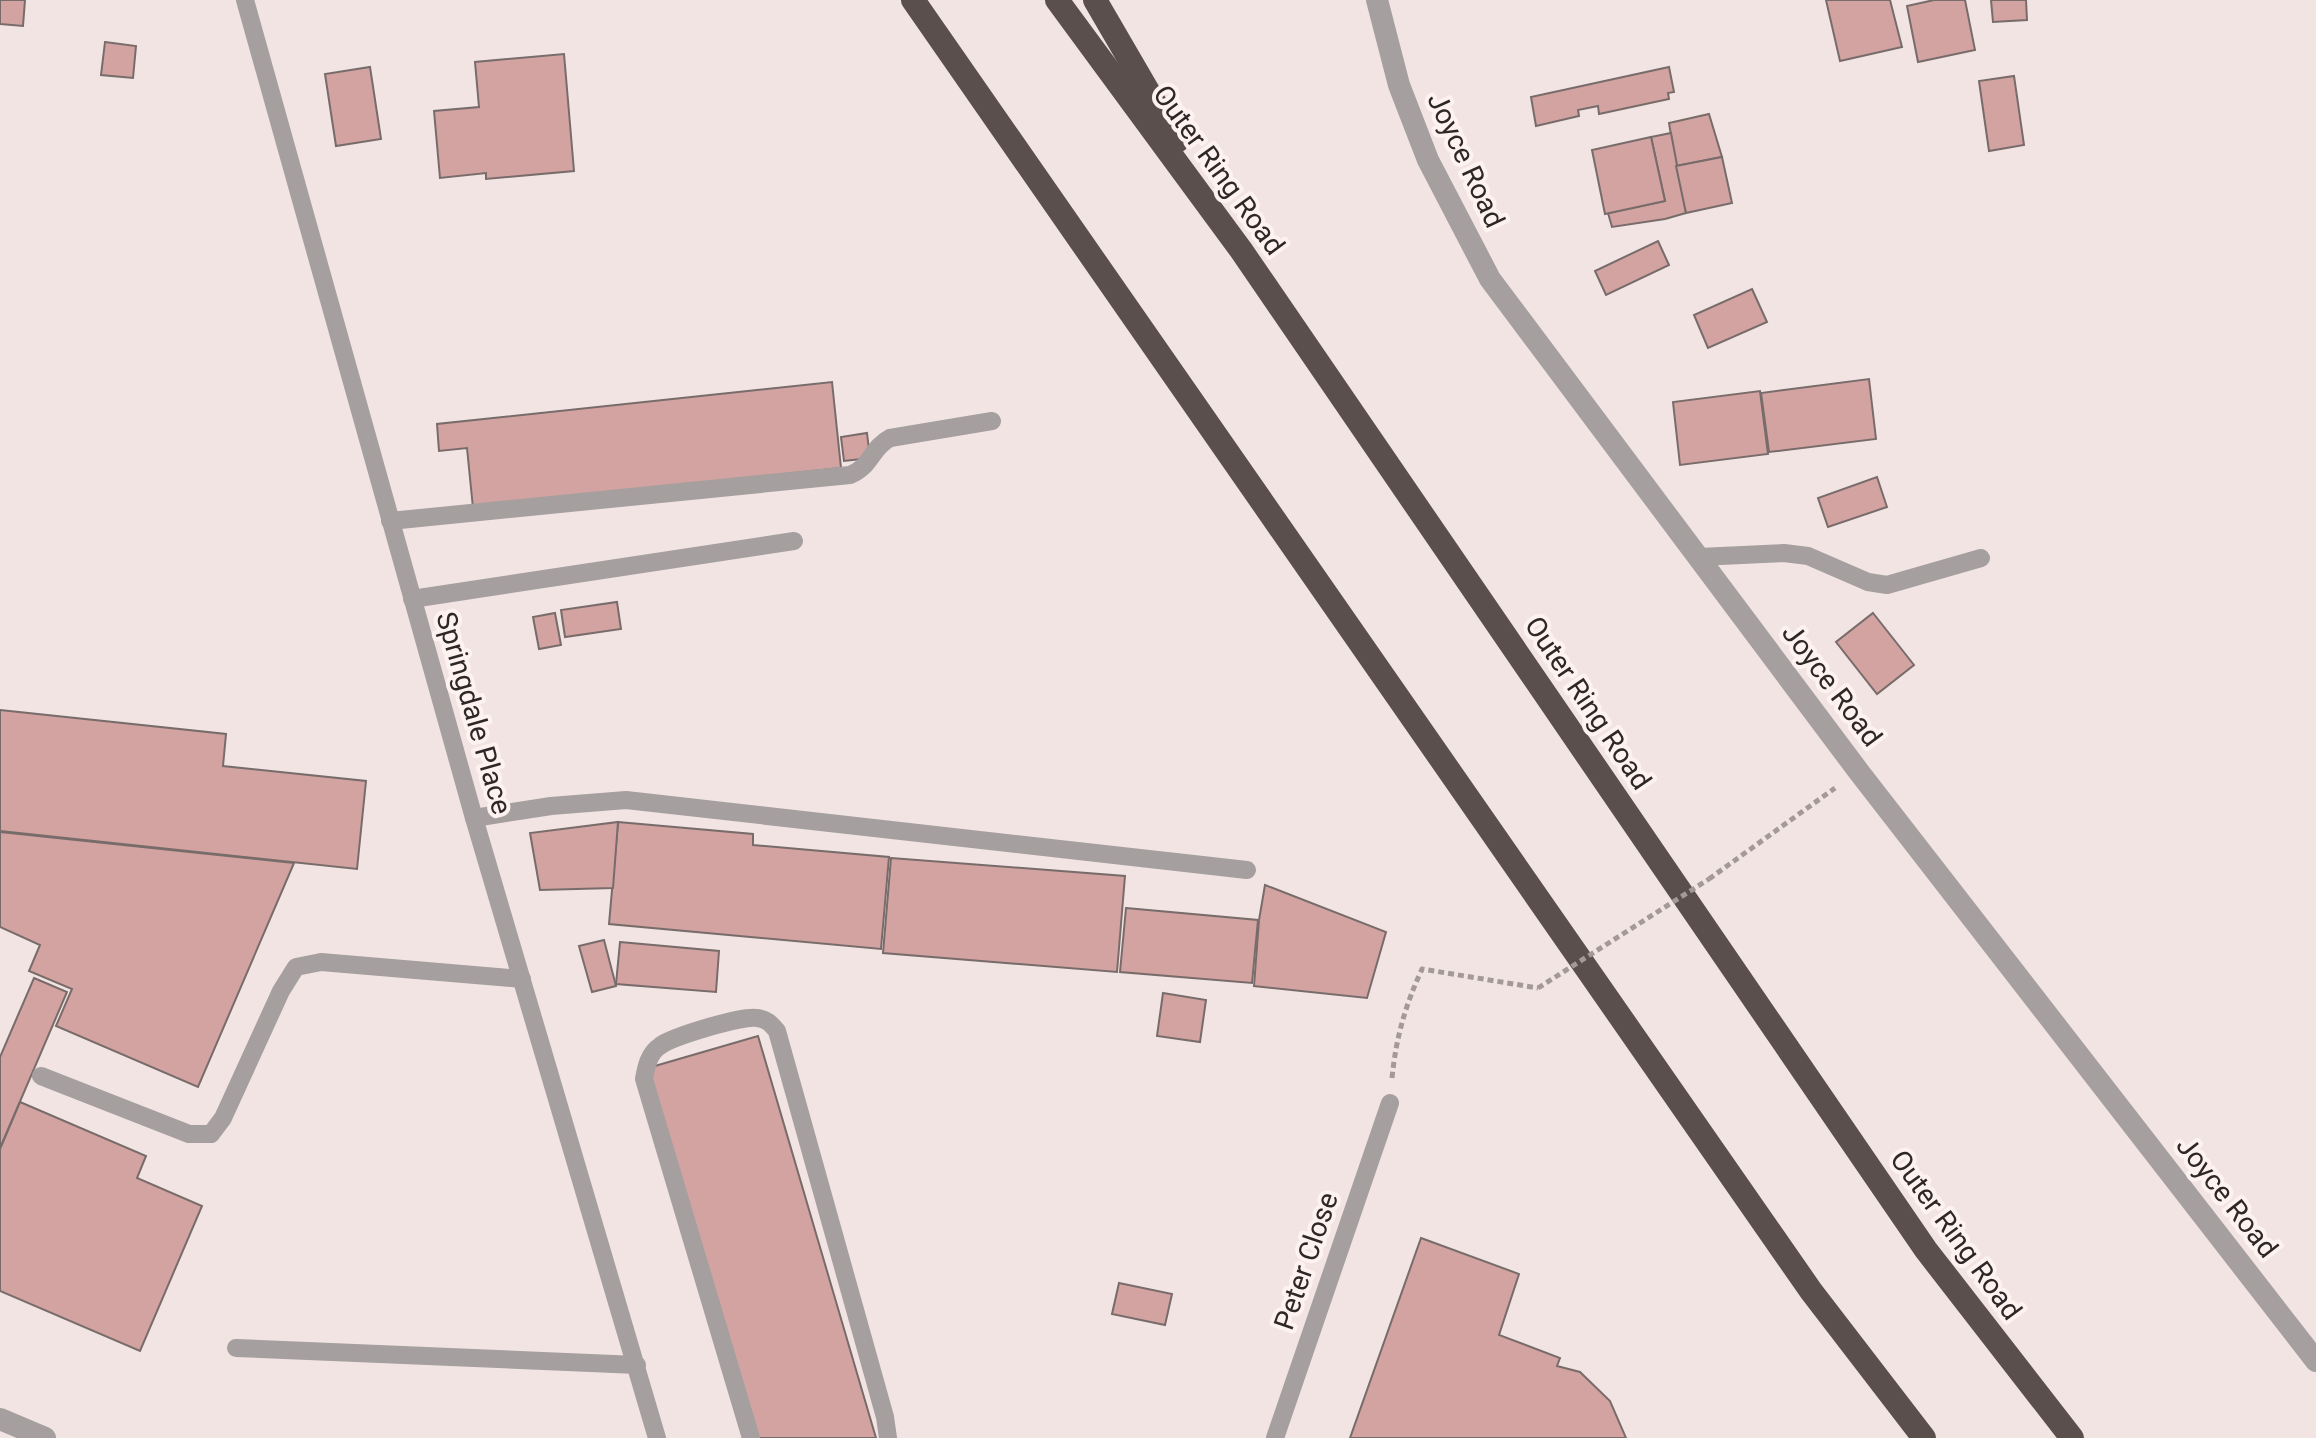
<svg xmlns="http://www.w3.org/2000/svg" width="2316" height="1438" viewBox="0 0 2316 1438" font-family="Roboto,sans-serif">
	<rect width="100%" height="100%" fill="#f2e4e3"/>
	<g fill="#d2a3a1" stroke="#786c6b" stroke-width="2">
		<polygon points="0,0 25,0 23,26 0,24"/>
		<polygon points="1826,0 1890,0 1902,47 1840,61"/>
		<polygon points="1934,0 1965,0 1975,50 1918,62 1907,6"/>
		<polygon points="1991,0 2026,0 2027,20 1993,22"/>
		<polygon points="105,42 136,46 133,78 101,75"/>
		<polygon points="564,54 574,171 486,179 486,173 440,178 434,111 479,107 475,62"/>
		<polygon points="370,67 381,139 336,146 325,74"/>
		<polygon points="1669,67 1674,92 1668,93 1669,99 1599,114 1598,106 1578,110 1579,116 1536,126 1531,97"/>
		<polygon points="2014,76 2024,145 1989,151 1979,81"/>
		<polygon points="1709,114 1722,157 1676,166 1669,123"/>
		<polygon points="1671,133 1686,213 1665,219 1612,227 1608,213 1665,201 1651,137"/>
		<polygon points="1651,137 1665,201 1605,214 1592,150"/>
		<polygon points="1722,157 1732,203 1686,213 1676,166"/>
		<polygon points="1658,241 1669,265 1606,295 1595,271"/>
		<polygon points="1752,289 1767,322 1708,348 1694,315"/>
		<polygon points="1869,379 1876,439 1769,452 1761,393"/>
		<polygon points="832,382 841,468 473,508 467,448 439,451 437,424"/>
		<polygon points="1760,391 1768,454 1680,465 1673,402"/>
		<polygon points="867,433 870,458 844,461 841,437"/>
		<polygon points="1877,477 1887,507 1828,527 1818,498"/>
		<polygon points="617,602 621,629 565,637 561,610"/>
		<polygon points="555,613 561,645 539,649 533,617"/>
		<polygon points="1873,613 1914,665 1877,694 1836,642"/>
		<polygon points="0,710 226,734 223,766 366,781 357,869 0,831"/>
		<polygon points="618,822 753,834 753,845 889,857 881,949 609,924"/>
		<polygon points="618,822 613,888 540,890 530,833"/>
		<polygon points="0,832 294,863 198,1087 56,1026 72,989 29,971 40,945 0,927"/>
		<polygon points="891,858 1125,876 1117,972 883,953"/>
		<polygon points="1265,885 1386,932 1367,998 1254,986 1259,920"/>
		<polygon points="1126,908 1258,920 1252,983 1120,972"/>
		<polygon points="604,940 616,986 592,992 579,946"/>
		<polygon points="620,942 719,951 716,992 616,984"/>
		<polygon points="34,978 67,992 0,1148 0,1057"/>
		<polygon points="1163,993 1206,1000 1200,1042 1157,1036"/>
		<polygon points="758,1036 876,1438 757,1438 648,1068"/>
		<polygon points="20,1102 146,1156 137,1178 202,1206 140,1351 0,1291 0,1149"/>
		<polygon points="1421,1238 1519,1274 1499,1335 1560,1358 1557,1366 1580,1372 1610,1401 1626,1438 1350,1438"/>
		<polygon points="1119,1283 1172,1294 1165,1325 1112,1314"/>
	</g>
	<g fill="none" stroke-linecap="round" stroke-linejoin="round">
		<g stroke="#a39998" stroke-width="5" stroke-dasharray="6 4" stroke-linecap="butt">
			<polyline points="1709,879 1835,788"/>
			<path d="M1392,1078c4,-40 13,-72 30,-109l116,19"/>
		</g>
		<g stroke="#a59f9f" stroke-width="18">
			<polyline points="245,0 474,818 657,1438"/>
			<path d="M390,521l460,-46c21,-8 21,-27 40,-37l102,-17"/>
			<polyline points="1699,557 1784,553 1808,556 1868,582 1887,585 1981,558"/>
			<polyline points="412,599 794,541"/>
			<polyline points="474,818 551,806 626,800 1247,870"/>
			<polyline points="41,1076 189,1134 211,1134 223,1118 281,991 296,967 321,962 522,979"/>
			<polyline points="236,1348 637,1365"/>
			<path d="M751,1438l-107,-359c2,-12 5,-26 16,-33 11,-9 83,-31 97,-28 10,1 14,6 20,13l108,386 3,21"/>
			<polyline points="1275,1438 1390,1103"/>
		</g>
		<g stroke="#a59f9f" stroke-width="22">
			<polyline points="1377,0 1399,85 1428,160 1490,279 1859,772 2316,1361"/>
			<polyline points="0,1419 45,1438"/>
		</g>
		<g stroke="#5b4f4e" stroke-width="24">
			<polyline points="913,0 1811,1291 1924,1438"/>
			<polyline points="1057,0 1241,250 1926,1250 2072,1438"/>
			<polyline points="1095,0 1177,141"/>
		</g>
		<polyline stroke="#a39998" stroke-width="5" stroke-dasharray="6 4" stroke-linecap="butt" points="1538,988 1709,879"/>
	</g>
	<g text-anchor="middle" dominant-baseline="central" stroke-width="8" stroke-linejoin="round" paint-order="stroke">
		<g font-size="28" fill="#2d2727" stroke="#fef2f1">
			<text transform="translate(1466 160) rotate(65)">Joyce Road</text>
			<text transform="translate(1219 170) rotate(54)">Outer Ring Road</text>
			<text transform="translate(1832 685) rotate(53)">Joyce Road</text>
			<text transform="translate(1588 703) rotate(56)">Outer Ring Road</text>
			<text transform="translate(474 713) rotate(74)">Springdale Place</text>
			<text transform="translate(2227 1197) rotate(52)">Joyce Road</text>
			<text transform="translate(1956 1235) rotate(54)">Outer Ring Road</text>
			<text transform="translate(1306 1261) rotate(-71)">Peter Close</text>
		</g>
	</g>
</svg>
